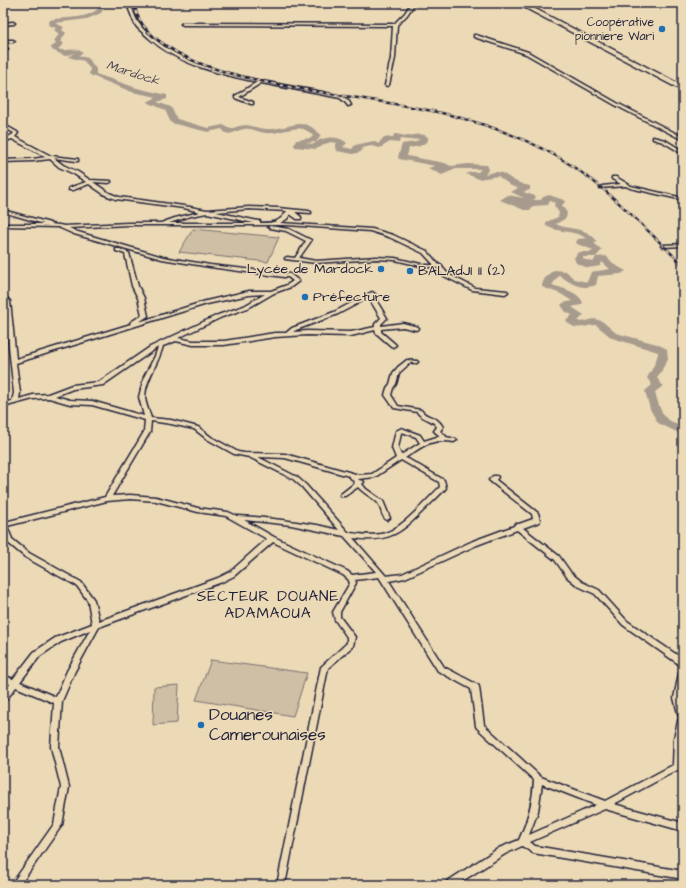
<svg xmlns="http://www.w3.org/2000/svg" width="686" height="888" viewBox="0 0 686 888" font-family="'Architects Daughter',sans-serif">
	<rect width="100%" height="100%" fill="#ecdab7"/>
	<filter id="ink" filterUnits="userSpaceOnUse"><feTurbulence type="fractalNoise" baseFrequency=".025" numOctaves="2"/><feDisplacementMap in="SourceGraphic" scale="8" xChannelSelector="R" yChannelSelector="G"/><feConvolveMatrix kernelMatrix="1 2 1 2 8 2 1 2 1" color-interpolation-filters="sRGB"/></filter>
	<g filter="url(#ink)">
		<g fill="#cfbfa5" stroke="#787070">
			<polygon points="193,229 279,237 268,262 179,252"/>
			<polygon points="211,660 307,673 293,716 196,700"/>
			<polygon points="179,685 177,723 153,725 154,687"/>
		</g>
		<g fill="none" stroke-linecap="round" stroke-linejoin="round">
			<g fill="#a79b8d" fill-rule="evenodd">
				<polygon points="74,3 96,3 80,7"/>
				<path d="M118,3l-12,3 -5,7 -14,6 -32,4 9,4 -2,3 4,3 -5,8 3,3 -6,5c10,4 17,-4 25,4l-4,3 9,2 8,11v5l41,14 30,7v4l-10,3 14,5 6,12 31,9 15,-3 8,4c19,-8 18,-1 36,0 21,1 37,-16 54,7l-5,6 -11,1 9,1c8,-8 24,-9 33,-1l-4,4 9,2 3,-4 19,-4 4,3 6,-7 9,1 1,-4c5,0 9,2 14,2 7,-1 13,-4 20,1v4l-8,5 -11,2 -2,8 38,7 6,3 17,-2 19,1 2,4 -4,5c20,-6 18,2 32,8 4,2 9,3 13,4v4l-7,2 12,4 1,2 -3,2h8l2,-3 6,-2 15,5 1,2 -3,3 5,8 -1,5 -10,6c15,7 30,2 41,17l-3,2 8,7 -6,7h-13v2l10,3 3,-5 10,-1 9,9 11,6 -5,3 -23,2 -2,9c-16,6 -25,-2 -37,-10l-7,10c9,3 28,7 31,18l-2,2 -9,2 12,8 -6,6 3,1 13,-3 8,2 14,12 41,11 10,5 1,10c-5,7 -6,13 -11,19l6,8 -8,6c6,21 7,27 28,35v8l-25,-12 -8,-14 -5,-18 7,-6 -5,-7c3,-5 11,-20 11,-26l-46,-14 -16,-13c-12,0 -19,8 -30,-4l6,-6 -6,-3 -5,-7 2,-2 9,-2 -11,-7 -19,-7c0,-7 6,-13 12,-17l12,1 8,8 13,3 4,-10 19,-3 -8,-7 -2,4 -12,2 -12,-5 -2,-5 4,-6h13l2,-2 -16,-6 -1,-2 2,-3 8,-1c-12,-8 -27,-5 -40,-12v-4l12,-5 1,-4 -5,-8 1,-2 -5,-2 -2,4 -15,1 -3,4h-6l-24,-10 8,-5 16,3 -13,-6 7,-4 -7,-2 -13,-10 -19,3 -13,-5 4,-2h8l3,-3h-25l-14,6 -14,-7 7,-2 -36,-7 -1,-2 4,-13 13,-2 5,-3 -11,1 -9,-1 -1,4 -9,-1 -10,6 -9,-2 -9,2 -1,4 -8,2 -16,-3 -2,-5 2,-3c-11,-3 -12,3 -21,6l-21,-2 -1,-2 2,-5 15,-2 2,-2c-13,-16 -31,-1 -47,-3 -8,-1 -15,-5 -22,-4 -8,1 -15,10 -22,0l-14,3 -37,-9 -6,-13 -18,-8 10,-5 -25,-5 -40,-16 -3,-2 1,-5 -6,-8 -16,-4 7,-4 -10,3 -13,-6 -1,-3 5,-3 -2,-3 5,-7 -5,-4 2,-2 -8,-3 2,-5c18,-4 40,1 52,-16z"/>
			</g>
			<g stroke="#22223b" stroke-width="3">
				<g id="street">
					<path d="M126,3h4c3,7 5,16 10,22 3,5 9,9 13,13 47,41 130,44 189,58l6,4 3,5 -3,1 -3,-4 -5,-4 -79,-15 -22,14 14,5v2h-2l-16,-6v-2l22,-14c-37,-8 -78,-17 -107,-43 -5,-5 -10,-8 -14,-13 -4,-7 -6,-16 -10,-23z"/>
					<polygon points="411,3 415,3 407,15 397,25 395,58 389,85 387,86 385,85 391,58 393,26 183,25 181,24 183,23 394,24 405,13"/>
					<polygon points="13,22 15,23 14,24 3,25 3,23"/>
					<polygon points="474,35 476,35 528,52 617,103 683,137 683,140 615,105 526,54 474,37"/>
					<polygon points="3,40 13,40 15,41 13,42 3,42"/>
					<polygon points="3,48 8,49 3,50"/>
					<path d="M3,124l14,8 1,1 -3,4 36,19 27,3v2h-2l-22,-3 9,7 15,7 12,8 21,1v1l-2,1 -16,-1 16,11 10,4 65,9 23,4 42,-3 29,1 31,3 2,1v1l-16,-1 6,5v2h-4l-7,-5 -3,5 -7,4 92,6 21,6 34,16 12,14h3v2l6,7 27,14 32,3 1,1 -3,2 -33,-4 -28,-14 -8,-9h-11l-30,-7 -19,-1 -60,4 -31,-4v-1l2,-1 8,1 11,-17 -20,-10 -16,-3 -2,-1 2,-1 19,3 22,11v1l-12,17 17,3 60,-4 19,1 30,7h9l-11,-12 -34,-16 -19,-6 -83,-6h-159l-59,3 9,4 85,25 47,8 80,9 9,7 -8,6 -17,6 -26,15 -26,9 -44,21 15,3h31l51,-8h11l6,-5 42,-16 38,-20 3,2 1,6 11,18 -6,6v2l22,-3 15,4 1,1 -3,2 -13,-3 -22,2v3l14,12 1,1 -3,2 -2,-1 -15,-13 -1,-3 -24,6 -44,-1 -32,2 -51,8h-31l-17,-4 -13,5c-4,17 -17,32 -18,50 0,7 4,15 6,22l20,2 27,7 13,10 27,15 6,1 41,1 74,21 13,-1 24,-16 -4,-10 4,-17 6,-3 2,1 16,6 4,6 16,-5 -6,-5 3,-4c-5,-9 -15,-7 -20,-15l-23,-4 -9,-13 2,-7 3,-4 3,-11 5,-6 9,-7 10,1 1,1 -1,1h-7l-11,10 -3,11 -3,4 -2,7 7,11 23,4c6,9 15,4 22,17l-3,4 5,4 1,2 10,2 1,1 -3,2c-23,-4 -31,4 -49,16l3,1 36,21 2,8c-6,7 -13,13 -20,20 -25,25 -36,35 -73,30l33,38 16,-2 71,-33 41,-15 1,-2h4l14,-5 -1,-5 -42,-33 -1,-1 4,-4h4l1,1 -2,3 42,33 2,7 -1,2 -16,6 36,28 12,17 11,9 17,8 28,31 56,38v7l-3,-1 -57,-40 -28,-31 -17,-8 -11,-9 -12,-17 -38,-30 -40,15 -72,33 -16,3 55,86 34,18 1,2 5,38 57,52 64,24 68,-36 1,-27 5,-21 -5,-19 5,-25 1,-2 3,-1v22l-1,6 1,5v30l-1,5 -1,22h2v7l-69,37 69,19v8l-78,-22 -75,33 5,4 148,25v8l-150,-26 -11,-7 -17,8 -49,31h-11l1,-3 53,-34 20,-8c9,-20 14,-39 15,-60l-57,-52 -1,-2 -5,-37 -33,-18 -59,-94 -24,3 1,3 -16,29v5l15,20 -2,9 -25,22 -43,217h-8l44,-218 26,-24v-6l-12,-17 -2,-8 17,-29 -2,-4 -5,-4 -70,-33 -39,34 -12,6 -123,45 -24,44 -13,30 -3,46 10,40 -7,38 -42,60h-9l43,-61 7,-37 -10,-40 3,-44 -38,-16 -10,13 -3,1v-8l7,-9 -7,-3v-6l10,4 21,-27 21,-14 37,-14 -4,-23 -11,-15 -52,-29 -18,-15 -4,-9v-11h2l100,-25 39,-65 1,-12 -53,-15 -22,-1 -21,-6 -16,1 -30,8v-4l9,-2 2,-8 -10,-92 -1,-1v-5l2,1 5,5 6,58 115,-35 -1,-1 1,-1 11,-7 -4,-17 -6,-12 -7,-32 -9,-3v-2h4l9,4 9,33 6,12 4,18 -9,6 67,-21 43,-10h22l16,-6 6,-4 -5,-4h-4l-74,-10 -48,-8 -88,-25 -16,-7 -55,-1v-2h41l-41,-12v-2l47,13v1l9,1 5,1 64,-3h33l14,-5 25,-6 -16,-4 -68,-9 -11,-4 -16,-11 -16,6h-4v-2l17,-6 -12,-8 -15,-7 -9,-8 -17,2 -30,1v-2l30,-1 13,-2 -34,-18 -9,3v-3l9,-4 2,-2 -11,-6zM249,209l38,2c-8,12 -14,12 -27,12v-2h-2l-42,-9zM207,213l47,10h-85l22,-7zM265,294l-21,12 -26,9 -68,32 -51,35 -27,3 -24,9 -15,1 -14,4 1,-6 -4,-30 191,-59 42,-9zM370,297v3l11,18 -6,6v3l-24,5 -44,-1 -14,1 3,-2 42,-16zM158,347l-3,9 -11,21 -5,20 5,19 -52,-15 -22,-1 -15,-4 18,-7 30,-4zM151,421l20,3 23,5 13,10 27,15 15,3 44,22 9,8 37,43 -22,-5 -35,-5 -27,-3 -18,-1 -9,-4 -30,-4 -42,-11 -26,-2 -18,1 38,-64zM402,432l14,5 4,6 -19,12 -3,-7 3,-15zM258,457l27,1 64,18 6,7 -14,11 -1,1 1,1h4l13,-9c5,6 17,12 20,16 4,6 3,14 9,17l3,-2 -7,-17 -17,-12 -4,-5 2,-2 -1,-1 -4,-1 -1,-1 17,-2 26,-17 38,22 1,5c-15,14 -39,44 -59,47 -10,2 -21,0 -31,-1l-2,-1 -42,-47 -9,-8zM130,499l26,2 42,11 28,4 41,23 -37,33 -12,6 -119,43 -5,-21 -13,-18 -52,-29 -17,-14 -5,-13 100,-25zM244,520l20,2 27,3 53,11 32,36 -24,3 -5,-4 -73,-34zM90,630l-23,41 -11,26 -36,-15 20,-26 21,-14zM542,784l54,21 -67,30 9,-24z"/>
					<polygon points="653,137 665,140 683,151 683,154 663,142 653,139"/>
					<polygon points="612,177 616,177 631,186 683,198 683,200 630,188 626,186 600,188 600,187 602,186 621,184 612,179"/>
					<polygon points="683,244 683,246 663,247 661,246 663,245"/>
				</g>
			</g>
			<g stroke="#22223b" stroke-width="3">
				<polygon id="highway" points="516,3 524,3 683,86 683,91"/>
			</g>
			<use href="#street" fill="#ecdab7" fill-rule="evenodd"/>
			<use href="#highway" fill="#ecdab7" fill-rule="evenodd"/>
			<g stroke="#22223b" stroke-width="2.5">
				<path id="rail" d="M135,3c0,34 57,59 84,67 75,23 155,27 231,45 31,8 66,20 95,35 54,27 95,74 138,115"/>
			</g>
			<use href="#rail" stroke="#ecdab7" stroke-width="1.5" stroke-dasharray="4" stroke-linecap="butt"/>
		</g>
	</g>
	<g fill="#1f6fb2" stroke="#ecdab7" stroke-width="1.5">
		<circle cx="662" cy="29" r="4"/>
		<circle cx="381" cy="269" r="4"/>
		<circle cx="410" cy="271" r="4"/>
		<circle cx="305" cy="297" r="4"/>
		<circle cx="201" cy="725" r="4"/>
	</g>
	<g text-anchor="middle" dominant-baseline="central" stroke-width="3" stroke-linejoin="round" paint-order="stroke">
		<g font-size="12" fill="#22223b" stroke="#ecdab7" text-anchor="end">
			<text x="654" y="22">Coopérative<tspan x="654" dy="14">pionniere Wari</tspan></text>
		</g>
		<g font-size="13" font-style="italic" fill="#4a4654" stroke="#ecdab7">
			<text transform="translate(133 73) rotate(18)">Mardock</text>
		</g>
		<g font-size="14" fill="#22223b" stroke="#ecdab7" text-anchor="start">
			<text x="373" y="269" text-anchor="end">Lycée de Mardock</text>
			<text x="418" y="271">BALAdJI II (2)</text>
			<text x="313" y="297">Préfecture</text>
		</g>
		<g font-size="15" letter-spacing="1" fill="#22223b" stroke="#ecdab7">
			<text x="268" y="596">SECTEUR DOUANE<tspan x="268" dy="17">ADAMAOUA</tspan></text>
		</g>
		<g font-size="17" fill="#22223b" stroke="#ecdab7" text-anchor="start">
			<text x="209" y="715">Douanes<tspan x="209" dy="20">Camerounaises</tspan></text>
		</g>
	</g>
	<rect width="686" height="888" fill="none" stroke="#ecdab7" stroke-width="16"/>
	<rect x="8" y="8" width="670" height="872" fill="none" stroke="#22223b" stroke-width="1.5" filter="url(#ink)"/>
</svg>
